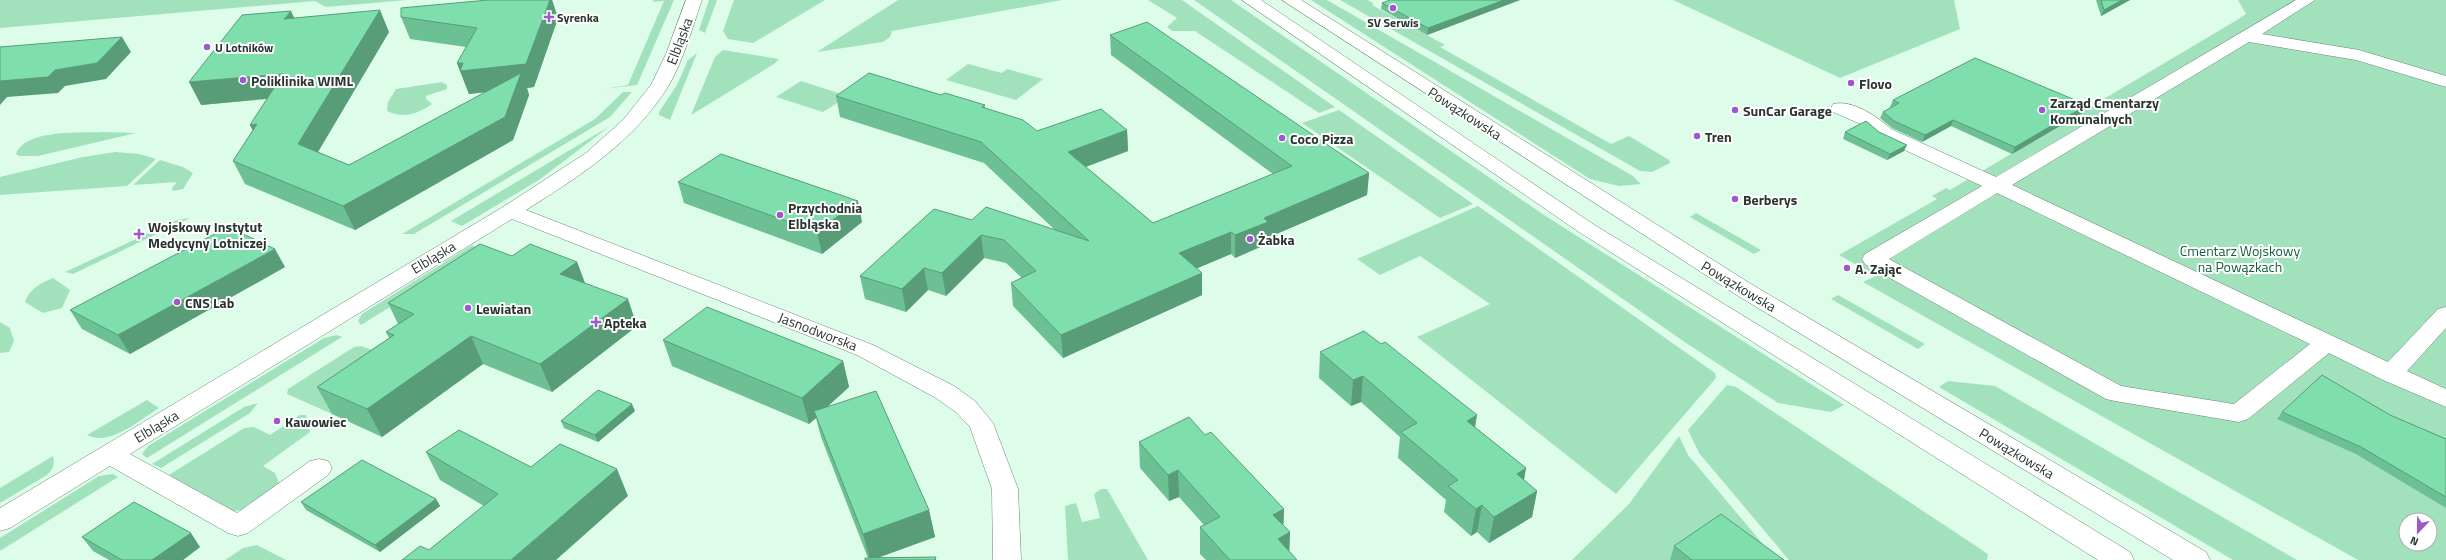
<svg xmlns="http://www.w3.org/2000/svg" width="2446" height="560" viewBox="0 0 2446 560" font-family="'Titillium Web',sans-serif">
	<rect width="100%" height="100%" fill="#ddfdea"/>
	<g fill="#a1e2bd" fill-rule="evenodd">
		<polygon points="0,0 407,0 326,7 315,1 0,28"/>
		<polygon points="654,0 674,0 637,85 603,89 628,85 664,1 652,2"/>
		<polygon points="709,0 717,0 705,33 699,30"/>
		<polygon points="734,0 825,0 753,43 728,39 723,31"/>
		<polygon points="898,0 1062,0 892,31 890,37 883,42 817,52"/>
		<polygon points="1148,0 1182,0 1335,107 1319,113 1195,31 1172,31 1167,27 1177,18"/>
		<polygon points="1194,0 1231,0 1544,215 1844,405 1831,412 1778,403 1686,343"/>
		<polygon points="1311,0 1327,0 1633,176 1641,184 1619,186 1590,179"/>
		<polygon points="1340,0 1368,0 1374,4 1372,5 1445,45 1440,47 1611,144 1629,136 1669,160 1670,163 1652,172 1640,171"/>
		<polygon points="1673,0 1954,0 1960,29 1840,78"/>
		<path d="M2238,0h208v560h-88l-495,-278 13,-6 -37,-21 98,-56 -5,-3 14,-8 4,2 287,-170 9,-6zM2406,520h24v24h-24z"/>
		<polygon points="723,50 779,59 774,64 691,115 715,57"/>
		<polygon points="697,53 670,120 659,115 659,112 677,85 688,60"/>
		<polygon points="968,64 1002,73 1007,69 1043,79 1016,100 946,80"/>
		<polygon points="801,81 848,96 823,112 776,97"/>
		<path d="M442,82l5,3v4l-21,7v3l6,5c-14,10 -29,15 -45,7l1,-9 8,-13z"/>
		<polygon points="623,92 632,92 610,117 414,234 402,234 595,119"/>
		<polygon points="1339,110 1473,204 1440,218 1302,123"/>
		<polygon points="610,126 539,180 462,226 451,221"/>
		<path d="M104,132l32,1 -98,23h-19l-3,-2c9,-25 65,-21 88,-22z"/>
		<polygon points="116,152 139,154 156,159 127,186 0,195 0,177 83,157"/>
		<polygon points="160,160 183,167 193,173 183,189 173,191 172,188 177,182 133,185"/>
		<polygon points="1478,206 1715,373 1716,378 1616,494 1417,337 1490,304 1420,256 1380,275 1357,259"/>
		<polygon points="1696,213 1761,250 1754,254 1690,217"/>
		<polygon points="190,218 73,274 65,272 177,220"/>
		<polygon points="472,245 478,249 479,252 361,325 358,321 362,314"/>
		<path d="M53,278l17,12 -8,18 -19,5 -18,-11c4,-13 16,-19 28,-24z"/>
		<polygon points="1838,295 1925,344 1918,349 1831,299"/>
		<polygon points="0,322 10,328 14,341 9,352 0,353"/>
		<polygon points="337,335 342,337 147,458 142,454 148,446 324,338"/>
		<polygon points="361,346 400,360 332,414 287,394 288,389 354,347"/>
		<polygon points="1948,381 1995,386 2297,560 2233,560 1939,387"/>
		<polygon points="1727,385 1736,387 1988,554 1987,560 1789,560 1699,453 1688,430"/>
		<path d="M147,400l12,8c-18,11 -49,39 -72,27z"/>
		<polygon points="258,403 250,413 161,468 152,464 244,407"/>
		<polygon points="300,415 306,415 310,432 263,466 275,473 280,486 242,510 233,511 169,475 244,428 254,427 270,435"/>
		<polygon points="1679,436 1688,455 1773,556 1672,560 1572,560 1629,504"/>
		<path d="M53,456c2,9 0,13 -6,19l-47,28v-15z"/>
		<polygon points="113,474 118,477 0,551 0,538 99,476"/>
		<polygon points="1101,489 1107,489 1148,560 1068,560 1065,506 1076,503 1082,522 1100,518 1094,494"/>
		<polygon points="257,545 286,560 225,560 243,548"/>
	</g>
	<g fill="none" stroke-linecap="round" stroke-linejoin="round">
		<g stroke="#698675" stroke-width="1">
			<g id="minor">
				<path d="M686,0h16c-10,28 -18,59 -33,85 -34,56 -89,91 -143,125l347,135 81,41 21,15 18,22 25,66 3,71h-28l-1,-71 -22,-62 -13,-14 -21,-15 -79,-43 -345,-136 -382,235 107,59 73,-52 9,-2 9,2 4,7 -4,7 -80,58 -10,3 -10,-3 -118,-67 -100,62 -10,3v-23l503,-301 83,-54 37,-33 28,-35 15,-31z"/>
				<path d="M2296,0h19l-53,34 97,16 87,26v11l-90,-27 -107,-18 -237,143 376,177 50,-53 8,-2v21l-39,43 39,18v18l-63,-27 -54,-27 -81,66 -9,3 -124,-21 -9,-2 -241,-135 -3,-5 3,-5 117,-68 -105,-49 -12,-11 -32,-14 -2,-4 2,-4c19,-5 45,13 58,25l105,48zM1997,193l313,151 -76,60 -113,-18 -232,-127z"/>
			</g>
		</g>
		<g stroke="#698675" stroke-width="1">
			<g id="major">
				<polygon points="1242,0 1261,0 1593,224 2130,552 2134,560 2098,560 1579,232"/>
				<polygon points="1282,0 1301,0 1751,284 2206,552 2210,560 2173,560 1735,294"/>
			</g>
		</g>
		<use href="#minor" fill="#fff" fill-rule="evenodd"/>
		<use href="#major" fill="#fff" fill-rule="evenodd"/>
	</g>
	<g fill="#6cc094">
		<polygon points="488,0 552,0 558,18 534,87 527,88 529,95 513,140 355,230 245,184 233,161 253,130 250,125 267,99 201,105 294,18 389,32 318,152 349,165 486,92 469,94 457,63 466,47 410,39 401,17"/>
		<polygon points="1520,0 1427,35 1381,9 1382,3"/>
		<polygon points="2096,0 2130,0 2101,16"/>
		<polygon points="1110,35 1369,173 1367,195 1267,238 1267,244 1235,258 1231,254 1197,268 1202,295 1063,358 1013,306 1011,283 1022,278 1006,263 984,258 946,296 928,290 906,312 865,299 860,276 972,220 1055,230 984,163 840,117 836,96 941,95 985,105 985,108 1037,131 1127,130 1128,151 1086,167 1153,223 1273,174 1111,55"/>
		<polygon points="1893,100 2084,112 2012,154 1951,126 1922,142 1892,128 1880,118 1883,112 1891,107 1890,107"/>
		<polygon points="1845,132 1879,132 1904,151 1887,160 1843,139"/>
		<polygon points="678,182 862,222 822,254 684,203"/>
		<polygon points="512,256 577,262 585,283 637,326 552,392 483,364 382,437 332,414 317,387 389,338 386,332 398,324 388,303"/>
		<polygon points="285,267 130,354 82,329 70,310"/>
		<polygon points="663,340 843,361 849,387 828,406 929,510 935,537 879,557 936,557 936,560 865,560 868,558 821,437 816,418 809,424 672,366"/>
		<polygon points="1320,352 1475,427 1526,468 1524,480 1537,491 1532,517 1489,543 1477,532 1471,536 1444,512 1446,500 1398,458 1400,437 1361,402 1351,406 1319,378"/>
		<polygon points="635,411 598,442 564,428 561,421"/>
		<polygon points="2282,412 2390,415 2446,439 2446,508 2356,454 2277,419"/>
		<polygon points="1205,435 1284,509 1283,526 1290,532 1289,551 1297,560 1206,560 1200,554 1200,527 1204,525 1179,497 1169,501 1140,468 1139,442"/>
		<polygon points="426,452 531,467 628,496 429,550 484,506 440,480"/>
		<polygon points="436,499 440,506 380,552 306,510 301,502"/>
		<polygon points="82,537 200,547 183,560 109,560 93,551"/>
		<polygon points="1674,546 1784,560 1670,560"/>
	</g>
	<g fill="#589c78">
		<polygon points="550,0 552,0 558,18 534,87 527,88 529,95 513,140 355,230 343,206 515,89 469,94 457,63"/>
		<polygon points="1504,0 1520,0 1427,35 1428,28"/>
		<polygon points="2122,0 2130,0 2101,16 2104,10"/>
		<polygon points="380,10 389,32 309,167 298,144"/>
		<polygon points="291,11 301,32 284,19"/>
		<polygon points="122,37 131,52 106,79 65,86 58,93 7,97 0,105 0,81"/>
		<polygon points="283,74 294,96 201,105 189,82"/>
		<polygon points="2087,105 2084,112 2012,154 2015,147"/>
		<polygon points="1953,120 1951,126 1922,142 1925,135"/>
		<polygon points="257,124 262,148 250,125"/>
		<polygon points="1127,130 1128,151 1069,173 1068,152"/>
		<polygon points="1907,145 1904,151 1887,160 1890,154"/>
		<polygon points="1369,173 1367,195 1267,238 1267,244 1235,258 1235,235 1264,218"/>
		<polygon points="858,201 862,222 822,254 817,232"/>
		<polygon points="1231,232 1231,254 1179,276 1179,253"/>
		<polygon points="981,235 984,258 946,296 942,273"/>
		<polygon points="275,249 285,267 130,354 118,335"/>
		<polygon points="577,262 587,289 560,274"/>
		<polygon points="924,268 928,290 906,312 902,289"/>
		<polygon points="1202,273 1202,295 1063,358 1061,335"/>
		<polygon points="628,299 637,326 552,392 540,364"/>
		<polygon points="471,336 483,364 382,437 367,409"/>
		<polygon points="843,361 849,387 816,417 814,411 816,418 809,424 802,398"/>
		<polygon points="1363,376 1361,402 1351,406 1353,380"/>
		<polygon points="632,404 635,411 598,442 595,435"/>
		<polygon points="1477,415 1473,441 1467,421"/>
		<polygon points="1526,468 1521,495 1517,474"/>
		<polygon points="617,469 628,496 556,560 511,560"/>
		<polygon points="1178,470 1179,497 1169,501 1168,475"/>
		<polygon points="1537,491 1532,517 1489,543 1494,517"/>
		<polygon points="436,499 440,506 380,552 375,545"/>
		<polygon points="1482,505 1477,532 1471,536 1476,509"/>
		<polygon points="1284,509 1283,535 1273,515"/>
		<polygon points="929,510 935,537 872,560 870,560 863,534"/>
		<polygon points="1290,532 1289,559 1278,539"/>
		<polygon points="191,533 200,547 183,560 152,560"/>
	</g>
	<g fill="#7edfac" stroke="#589c78">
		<polygon points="488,0 550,0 526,64 460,71 463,63 457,63 477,28 401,17 401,8"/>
		<polygon points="1390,0 1504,0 1428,28 1382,3"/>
		<polygon points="2101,0 2122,0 2104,10"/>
		<polygon points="380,10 298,144 349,165 521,73 505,117 343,206 233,161 257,124 250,125 283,74 189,82 242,15 291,11 284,19"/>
		<polygon points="1147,22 1369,173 1264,218 1268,222 1235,235 1231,232 1179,253 1202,273 1061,335 1011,283 1036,271 1004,240 981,235 942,273 924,268 902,289 860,276 934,209 972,220 986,207 1089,241 981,142 836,96 869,73 941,95 945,93 985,105 982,107 1023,120 1037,131 1101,109 1127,130 1068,152 1153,223 1292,166 1110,35"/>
		<polygon points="122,37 97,63 55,70 48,77 0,81 0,47"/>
		<polygon points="1975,58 2087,105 2015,147 1953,120 1925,135 1894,121 1883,112 1899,103 1893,100"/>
		<polygon points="1866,121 1879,132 1907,145 1890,154 1845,132"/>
		<polygon points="721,154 858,201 817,232 678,182"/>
		<polygon points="228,227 275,249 118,335 70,310"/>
		<polygon points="480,244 512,256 530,244 577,262 560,274 628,299 540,364 471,336 367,409 317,387 394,335 386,332 414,314 388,303"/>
		<polygon points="707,307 843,361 802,398 663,340"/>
		<polygon points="1364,331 1381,344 1385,342 1477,415 1467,421 1526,468 1517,474 1537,491 1494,517 1482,505 1476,509 1448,486 1458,480 1401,432 1417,423 1363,376 1353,380 1320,352"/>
		<polygon points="2322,375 2390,415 2446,439 2446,497 2361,447 2282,412"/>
		<polygon points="598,390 632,404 595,435 561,421"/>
		<polygon points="876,391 929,510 863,534 814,411"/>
		<polygon points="1189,417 1205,435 1211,432 1284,509 1273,515 1290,532 1278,539 1297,560 1230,560 1200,527 1220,517 1178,470 1168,475 1139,442"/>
		<polygon points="459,430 531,467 560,444 617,469 511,560 402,560 420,546 429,550 498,494 426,452"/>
		<polygon points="362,460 436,499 375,545 301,502"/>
		<polygon points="134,502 191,533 152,560 122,560 82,537"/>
		<polygon points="1721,514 1784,560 1692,560 1674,546"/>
		<polygon points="936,557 935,560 865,560 865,558"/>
	</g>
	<g fill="#9c58cd" stroke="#fff" stroke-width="1.5">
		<circle cx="1393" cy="8" r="4"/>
		<path d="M547 11h4v4h4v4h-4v4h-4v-4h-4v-4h4z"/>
		<circle cx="207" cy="47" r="4"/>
		<circle cx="243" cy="80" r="4"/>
		<circle cx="1851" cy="83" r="4"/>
		<circle cx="1735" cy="110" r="4"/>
		<circle cx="2042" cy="110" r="4"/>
		<circle cx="1697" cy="136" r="4"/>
		<circle cx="1282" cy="138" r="4"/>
		<circle cx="1735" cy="199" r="4"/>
		<circle cx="780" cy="215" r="4"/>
		<path d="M137 228h4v4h4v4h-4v4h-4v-4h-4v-4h4z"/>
		<circle cx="1250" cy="239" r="4"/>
		<circle cx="1847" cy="268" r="4"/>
		<circle cx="177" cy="302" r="4"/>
		<circle cx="468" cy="308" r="4"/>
		<path d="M594 316h4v4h4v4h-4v4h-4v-4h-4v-4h4z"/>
		<circle cx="277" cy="421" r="4"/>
	</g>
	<g text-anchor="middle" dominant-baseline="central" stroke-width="4" stroke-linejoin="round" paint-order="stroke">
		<g font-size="12" font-weight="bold" fill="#29352e" stroke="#fff" text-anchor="start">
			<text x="557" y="17">Syrenka</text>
			<text x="1393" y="22" text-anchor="middle">SV Serwis</text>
			<text x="215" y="47">U Lotników</text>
		</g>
		<g font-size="14" fill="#29352e" stroke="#fff">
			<text transform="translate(679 41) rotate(-69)">Elbląska</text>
			<text transform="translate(1465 113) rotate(33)">Powązkowska</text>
			<text transform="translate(433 257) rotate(-31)">Elbląska</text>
			<text transform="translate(1739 286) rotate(31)">Powązkowska</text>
			<text transform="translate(818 331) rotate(21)">Jasnodworska</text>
			<text transform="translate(156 426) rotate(-31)">Elbląska</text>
			<text transform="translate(2017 453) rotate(31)">Powązkowska</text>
		</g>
		<g font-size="14" font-weight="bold" fill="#29352e" stroke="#fff" text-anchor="start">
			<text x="251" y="80">Poliklinika WIML</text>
			<text x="1859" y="83">Flovo</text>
			<text x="2050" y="102">Zarząd Cmentarzy<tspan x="2050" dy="16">Komunalnych</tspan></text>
			<text x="1743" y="110">SunCar Garage</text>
			<text x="1705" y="136">Tren</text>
			<text x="1290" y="138">Coco Pizza</text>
			<text x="1743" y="199">Berberys</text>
			<text x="788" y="207">Przychodnia<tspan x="788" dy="16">Elbląska</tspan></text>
			<text x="148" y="226">Wojskowy Instytut<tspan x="148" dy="16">Medycyny Lotniczej</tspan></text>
			<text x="1258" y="239">Żabka</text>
			<text x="1855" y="268">A. Zając</text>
			<text x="185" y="302">CNS Lab</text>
			<text x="476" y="308">Lewiatan</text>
			<text x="604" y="322">Apteka</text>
			<text x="285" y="421">Kawowiec</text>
		</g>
		<g font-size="14" fill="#165f3e" stroke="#fff">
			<text x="2240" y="250">Cmentarz Wojskowy<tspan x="2240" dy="16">na Powązkach</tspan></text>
		</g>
	</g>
	<g transform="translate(2418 532) rotate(202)"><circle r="19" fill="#ffffff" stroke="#a9aeab"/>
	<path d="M0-3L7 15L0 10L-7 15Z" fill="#9c58cd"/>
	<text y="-6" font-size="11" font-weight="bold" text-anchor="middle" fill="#29352e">N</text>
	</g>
</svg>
